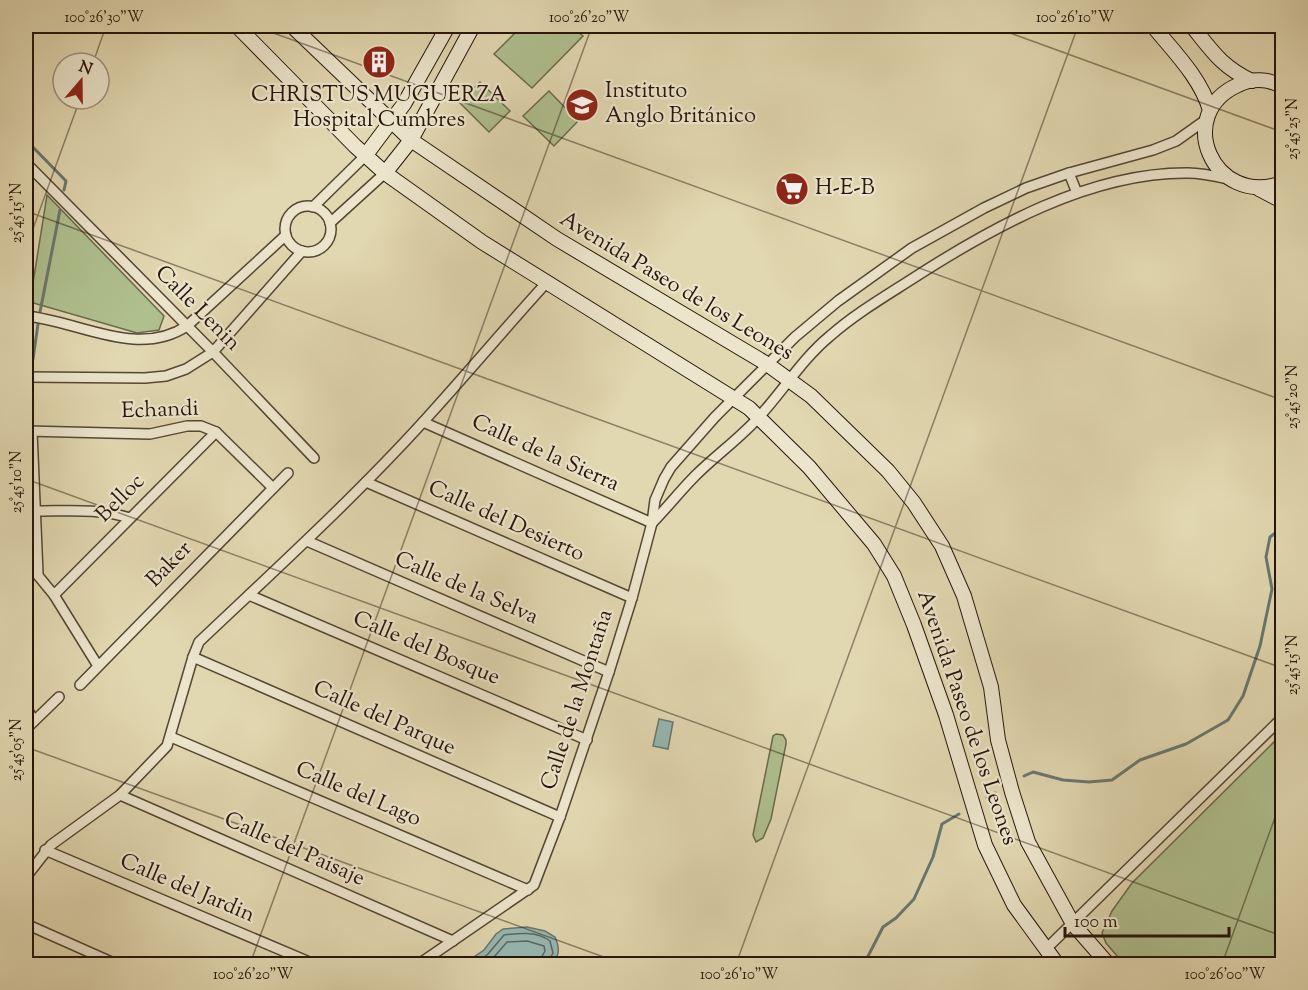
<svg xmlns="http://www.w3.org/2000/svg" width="1308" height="990" viewBox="0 0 1308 990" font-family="'Sorts Mill Goudy',serif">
	<rect width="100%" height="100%" fill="#e1d7b0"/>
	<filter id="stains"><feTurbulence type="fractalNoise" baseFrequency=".00333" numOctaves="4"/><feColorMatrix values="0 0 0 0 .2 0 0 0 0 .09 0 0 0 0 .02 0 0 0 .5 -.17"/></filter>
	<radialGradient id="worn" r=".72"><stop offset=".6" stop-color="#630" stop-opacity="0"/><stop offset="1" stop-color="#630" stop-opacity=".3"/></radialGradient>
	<g fill="#afbf8e" stroke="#6a6a4c" stroke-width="1.5">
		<polygon points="522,26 571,26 583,36 532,88 494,54"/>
		<polygon points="480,82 510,111 489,132 459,102"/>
		<polygon points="549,91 578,121 554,146 523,116"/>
		<polygon points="47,195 164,316 159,330 137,333 30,302"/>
		<polygon points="776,734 783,735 786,740 786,744 771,819 763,838 756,842 753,835 773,736"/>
		<polygon points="1282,734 1282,964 1124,964 1106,943 1102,933 1112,911 1132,883"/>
	</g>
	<g fill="#96b8b3" stroke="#69776f" stroke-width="1.5">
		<polygon points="659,719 673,722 668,749 653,746"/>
		<path d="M527,927l18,4 10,6c5,11 5,19 -4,27h-73l-4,-2v-5l10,-7 12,-16 7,-5z"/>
	</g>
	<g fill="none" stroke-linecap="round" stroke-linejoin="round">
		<g stroke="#5e665e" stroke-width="1.5">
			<path d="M480,964l1,-4 7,-6 16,-19c15,-2 33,-4 46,6l3,12 -6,11"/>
			<polyline points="488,964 507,942 527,941 544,946 545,951 541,958 540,964"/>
		</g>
		<g stroke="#69776f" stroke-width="3">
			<polyline points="26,140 66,181 64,190"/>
			<polyline points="40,312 60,210"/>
			<polyline points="33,359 38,324"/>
			<polyline points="1024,776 1033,772 1063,780 1089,782 1112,780 1140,760 1186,744 1228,720 1243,696 1260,646 1272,589 1266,557 1270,537 1282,528"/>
			<polyline points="987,798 995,793"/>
			<polyline points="864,964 883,927 896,918 914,899 933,857 942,824 959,814"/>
		</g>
		<g stroke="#554634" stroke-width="12">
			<g id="street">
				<polyline points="26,163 213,352 314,458"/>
				<polyline points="1069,173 1077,193"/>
				<circle cx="308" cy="229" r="23"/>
				<polyline points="313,207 365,156"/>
				<polyline points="330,223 385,173"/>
				<path d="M26,316c53,5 111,43 161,10l99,-91"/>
				<polyline points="26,377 145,378 166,376 186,369 213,352 302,251"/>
				<polyline points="423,422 652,523"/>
				<polyline points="26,431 150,434 187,426 201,426 216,432 273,488"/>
				<polyline points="32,431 38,574"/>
				<polyline points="366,482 632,598"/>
				<path d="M36,511c32,0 63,-3 94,7"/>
				<path d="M652,523c15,-15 28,-32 43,-47 20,-20 44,-37 63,-58 25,-27 44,-59 72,-82 25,-22 54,-39 82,-57 79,-51 178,-107 276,-106 13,0 27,3 40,6"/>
				<polyline points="307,541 609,672"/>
				<polyline points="26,561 54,595 98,666"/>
				<polyline points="54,595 216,432"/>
				<polyline points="249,595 587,740"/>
				<polyline points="193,657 560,817"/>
				<polyline points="80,685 288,473"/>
				<polyline points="26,707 34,721"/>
				<polyline points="26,729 59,697"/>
				<polyline points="171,737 528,890"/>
				<polyline points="120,795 453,941"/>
				<polyline points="45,850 314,964"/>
				<path d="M26,877l25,-32 69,-50 47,-49 26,-89 6,-15c76,-72 154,-143 225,-221 42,-46 82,-94 124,-140"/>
				<polyline points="26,924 116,964"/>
				<polyline points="1045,950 1282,718"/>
				<polyline points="419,964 534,885 560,817 609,672 632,598 652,523 655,500 664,479 671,467 715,417 795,337 838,301 912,248 984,208 1026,188 1069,173 1153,150 1176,141 1207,119"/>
			</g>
		</g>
		<g stroke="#26150a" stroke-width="16">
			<g id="secondary">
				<polyline points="237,26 355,146 385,173 482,242 749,408 809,467 874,544 894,576 914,625 946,715 985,845 1014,905 1057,964"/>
				<polyline points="292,26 411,140 557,239 767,364 811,396 888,471 914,503 942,546 964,596 991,687 998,740 1012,792 1028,842 1073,924 1108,964"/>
				<path d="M1153,26c21,26 47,51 57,84"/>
				<path d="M1192,26c20,25 30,41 60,55"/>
				<path d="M1282,86c-14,-7 -30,-8 -44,-1 -65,29 -25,123 44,98"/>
				<polyline points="365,156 404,104 448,26"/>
				<polyline points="385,173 411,140 473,26"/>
				<polyline points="1259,189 1282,201"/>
			</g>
		</g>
		<use href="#street" stroke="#ece5cc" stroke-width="9"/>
		<use href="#secondary" stroke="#ece5cc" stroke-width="14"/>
	</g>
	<path fill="none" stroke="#26150a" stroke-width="1.5" stroke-opacity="0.45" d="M254,26l1028,374M991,26l291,106M93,63l13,-37M26,211l1256,457M26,248l54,-149M26,479l1256,457M26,747l597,217M250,964l342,-938M736,964l342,-938M1222,964l60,-166"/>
	<defs>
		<g id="building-disc" transform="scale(1.725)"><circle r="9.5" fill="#8f2418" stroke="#ece5cc"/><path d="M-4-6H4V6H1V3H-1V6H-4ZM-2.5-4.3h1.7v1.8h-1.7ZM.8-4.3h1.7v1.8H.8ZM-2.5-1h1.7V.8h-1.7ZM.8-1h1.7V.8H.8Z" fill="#fff"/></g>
		<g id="school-disc" transform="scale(1.725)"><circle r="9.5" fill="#8f2418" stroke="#ece5cc"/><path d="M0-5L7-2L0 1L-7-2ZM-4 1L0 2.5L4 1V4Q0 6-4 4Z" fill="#fff"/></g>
		<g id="supermarket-disc" transform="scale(1.725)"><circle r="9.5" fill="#8f2418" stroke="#ece5cc"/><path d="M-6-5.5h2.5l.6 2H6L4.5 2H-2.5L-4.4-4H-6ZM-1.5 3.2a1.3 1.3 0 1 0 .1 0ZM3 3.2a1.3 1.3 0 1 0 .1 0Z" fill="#fff"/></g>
	</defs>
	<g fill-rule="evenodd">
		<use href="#building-disc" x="379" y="62"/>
		<use href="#school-disc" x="582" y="105"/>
		<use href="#supermarket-disc" x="792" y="189"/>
	</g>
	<g text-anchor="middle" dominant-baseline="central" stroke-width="4.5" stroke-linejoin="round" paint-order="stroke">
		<g font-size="22" fill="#26150a" stroke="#ece5cc" text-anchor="start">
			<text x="605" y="92">Instituto<tspan x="605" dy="25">Anglo Británico</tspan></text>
			<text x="379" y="96" text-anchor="middle">CHRISTUS MUGUERZA<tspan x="379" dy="25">Hospital Cumbres</tspan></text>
			<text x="815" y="189">H-E-B</text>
		</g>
		<g font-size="22" fill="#26150a" stroke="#ece5cc">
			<text transform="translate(676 287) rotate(31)">Avenida Paseo de los Leones</text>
			<text transform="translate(197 309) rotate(45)">Calle Lenin</text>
			<text transform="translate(160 411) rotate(-2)">Echandi</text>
			<text transform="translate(545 454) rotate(24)">Calle de la Sierra</text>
			<text transform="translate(121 499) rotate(-45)">Belloc</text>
			<text transform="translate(506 522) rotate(24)">Calle del Desierto</text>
			<text transform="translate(170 565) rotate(-46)">Baker</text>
			<text transform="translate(466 589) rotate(23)">Calle de la Selva</text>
			<text transform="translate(426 649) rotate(23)">Calle del Bosque</text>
			<text transform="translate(578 700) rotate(-72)">Calle de la Montaña</text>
			<text transform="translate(966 718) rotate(71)">Avenida Paseo de los Leones</text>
			<text transform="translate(384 719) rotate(24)">Calle del Parque</text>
			<text transform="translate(358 795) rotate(23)">Calle del Lago</text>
			<text transform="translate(294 850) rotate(24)">Calle del Paisaje</text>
			<text transform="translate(187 889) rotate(23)">Calle del Jardin</text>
		</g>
	</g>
	<rect width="1308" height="990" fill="none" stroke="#e1d7b0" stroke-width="66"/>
	<g transform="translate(81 81) rotate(20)"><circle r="28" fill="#ece5cc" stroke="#9d927e" stroke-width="1.5"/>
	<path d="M0-4.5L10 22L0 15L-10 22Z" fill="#8f2418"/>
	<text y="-9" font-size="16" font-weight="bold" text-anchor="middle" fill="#26150a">N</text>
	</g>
	<path d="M1065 927v9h164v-9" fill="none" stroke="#26150a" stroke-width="3"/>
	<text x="1074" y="927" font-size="18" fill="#26150a" stroke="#ece5cc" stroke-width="4.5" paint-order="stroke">100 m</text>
	<rect x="33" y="33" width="1242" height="924" fill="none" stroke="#26150a" stroke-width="2"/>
	<g font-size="15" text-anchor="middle" fill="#26150a">
		<text x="104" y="22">100°26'30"W</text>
		<text x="589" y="22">100°26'20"W</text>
		<text x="1075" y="22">100°26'10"W</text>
		<text transform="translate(1292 129) rotate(-90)" y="5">25°45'25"N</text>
		<text transform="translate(16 213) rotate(-90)" y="5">25°45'15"N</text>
		<text transform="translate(1292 397) rotate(-90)" y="5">25°45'20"N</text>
		<text transform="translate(16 482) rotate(-90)" y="5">25°45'10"N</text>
		<text transform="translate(1292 665) rotate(-90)" y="5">25°45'15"N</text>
		<text transform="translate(16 750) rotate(-90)" y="5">25°45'05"N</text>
		<text x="253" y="979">100°26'20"W</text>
		<text x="739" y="979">100°26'10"W</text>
		<text x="1225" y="979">100°26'00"W</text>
	</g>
	<rect width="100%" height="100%" filter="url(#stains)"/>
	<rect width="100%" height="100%" fill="url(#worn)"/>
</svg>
